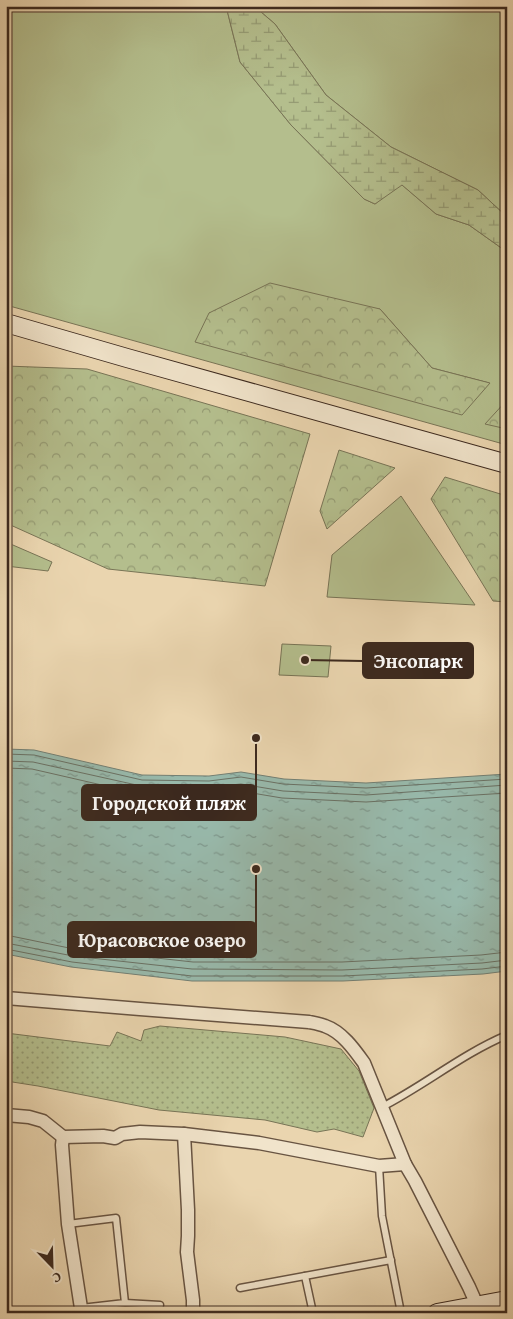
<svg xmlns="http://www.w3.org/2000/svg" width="513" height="1319" viewBox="0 0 513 1319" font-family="'Gentium Book Plus',serif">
	<defs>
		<pattern id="forest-crowns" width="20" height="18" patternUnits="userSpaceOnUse" patternTransform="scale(1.25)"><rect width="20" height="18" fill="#b4be8d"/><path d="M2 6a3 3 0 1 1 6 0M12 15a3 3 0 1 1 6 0" fill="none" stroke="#949a73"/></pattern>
		<pattern id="wetland-marsh" width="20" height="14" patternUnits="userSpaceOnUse" patternTransform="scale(1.25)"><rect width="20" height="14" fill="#b4be8d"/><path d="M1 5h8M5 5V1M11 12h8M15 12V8" fill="none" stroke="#949a73"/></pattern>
		<pattern id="garden-dots" width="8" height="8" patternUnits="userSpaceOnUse" patternTransform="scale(1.25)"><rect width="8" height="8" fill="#b4be8d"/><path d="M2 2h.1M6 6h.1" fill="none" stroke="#949a73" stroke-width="1.8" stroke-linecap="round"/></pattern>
		<pattern id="water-ripples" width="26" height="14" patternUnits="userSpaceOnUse" patternTransform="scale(1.25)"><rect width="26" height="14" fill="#98b9ab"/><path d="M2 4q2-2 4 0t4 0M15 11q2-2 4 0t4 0" fill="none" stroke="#7d968b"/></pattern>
	</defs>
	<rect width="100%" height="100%" fill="#ead5af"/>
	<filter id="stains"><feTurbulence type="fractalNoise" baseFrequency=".004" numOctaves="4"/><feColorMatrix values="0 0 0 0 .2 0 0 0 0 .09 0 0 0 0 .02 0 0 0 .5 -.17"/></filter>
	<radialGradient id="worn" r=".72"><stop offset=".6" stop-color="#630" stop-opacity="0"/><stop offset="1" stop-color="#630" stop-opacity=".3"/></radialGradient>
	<g fill="#b4be8d" stroke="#787456" fill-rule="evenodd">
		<path d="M6,6h220l14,56 51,63 73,74 11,5 26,-20 35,30 33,11 38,27v193l-501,-140zM380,309l52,59 57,15 -280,-70z"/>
		<polygon points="254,6 507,6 507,217 478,190 391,147 326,95 275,24"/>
		<polygon points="401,496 475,605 327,597 332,555"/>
		<polygon points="6,542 52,562 48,571 6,566"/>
		<polygon points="282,644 331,646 328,677 279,675"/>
	</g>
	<g fill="url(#forest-crowns)" stroke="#787456">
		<polygon points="270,283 380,309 432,368 490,383 462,415 195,342 209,313"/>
		<polygon points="6,366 87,369 310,434 265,586 108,569 6,523"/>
		<polygon points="507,400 507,429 485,424"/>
		<polygon points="339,450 395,468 327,529 320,511"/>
		<polygon points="445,477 507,496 507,602 493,601 431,499"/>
	</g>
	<polygon fill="url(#wetland-marsh)" stroke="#787456" points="226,6 254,6 275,24 326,95 391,147 478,190 507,217 507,252 469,225 436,214 402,185 375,204 364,199 291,125 240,62"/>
	<polygon fill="url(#garden-dots)" stroke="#787456" points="160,1026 285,1037 341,1049 359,1071 374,1108 363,1137 334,1129 317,1132 265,1120 159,1110 38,1086 6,1081 6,1033 110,1046 117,1032 141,1041 144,1030"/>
	<polygon fill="url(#water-ripples)" stroke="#737f73" points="6,749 34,750 142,775 209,776 241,772 284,779 366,783 507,774 507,971 483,974 343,981 192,981 71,967 6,954"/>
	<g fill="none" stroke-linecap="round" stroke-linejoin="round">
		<g stroke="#6a7164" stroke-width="1">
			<polyline points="6,754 34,755 142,780 209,781 241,777 283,784 366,788 507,779"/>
			<polyline points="6,761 33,762 141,786 209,787 241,784 283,791 366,795 507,785"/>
			<polyline points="6,768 32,769 141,794 210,795 240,791 282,798 366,802 507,793"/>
			<polyline points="6,935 74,949 193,962 342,962 481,955 507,952"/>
			<polyline points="6,943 73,956 192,969 342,970 482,963 507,960"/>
			<polyline points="6,949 72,962 192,976 343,976 482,969 507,966"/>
		</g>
		<g stroke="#685442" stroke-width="9">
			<g id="lane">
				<path d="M382,1107c43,-22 80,-53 125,-72"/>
				<polyline points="379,1166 382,1216 401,1313"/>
				<polyline points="68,1224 116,1218 125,1303 81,1308"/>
				<polyline points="305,1276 313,1313"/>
				<polyline points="240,1288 391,1260"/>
				<polyline points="125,1303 160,1305"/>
			</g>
		</g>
		<g stroke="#685442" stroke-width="15">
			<g id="street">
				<path d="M6,998l134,11 169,13c5,1 11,2 16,4 17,6 29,23 39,37l41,101 10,17 54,106 8,18"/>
				<polyline points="6,1115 29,1117 43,1121 63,1137 103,1136 115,1138 122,1134 140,1132 184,1134 259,1143 379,1166 405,1164"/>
				<polyline points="184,1134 188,1210 188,1236 187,1252 193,1300 193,1313"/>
				<polyline points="63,1137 62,1145 68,1224 81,1308 80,1313"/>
			</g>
		</g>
		<g stroke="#3c291e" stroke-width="20">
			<g id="secondary">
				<polyline points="6,323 127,358 507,464"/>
				<polyline points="437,1313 507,1300"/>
			</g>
		</g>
		<use href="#lane" stroke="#f1e4cb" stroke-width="6"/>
		<use href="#street" stroke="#f1e4cb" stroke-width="12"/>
		<use href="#secondary" stroke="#f1e4cb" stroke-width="18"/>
	</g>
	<path fill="none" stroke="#3c291e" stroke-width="2" d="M305 660L363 661M256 738L256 803M256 869L256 940"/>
	<g fill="#3c291e" stroke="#f1e4cb" stroke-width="2">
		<circle cx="305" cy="660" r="5"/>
		<circle cx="256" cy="738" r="5"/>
		<circle cx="256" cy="869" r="5"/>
	</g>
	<g fill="#3c291e" stroke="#3c291e" stroke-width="2">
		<rect x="363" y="643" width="110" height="35" rx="5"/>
		<rect x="82" y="785" width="174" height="35" rx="5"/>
		<rect x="68" y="922" width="188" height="35" rx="5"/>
	</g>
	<g font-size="20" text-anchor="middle" font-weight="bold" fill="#fff">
		<text x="418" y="668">Энсопарк</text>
		<text x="169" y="810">Городской пляж</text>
		<text x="162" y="947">Юрасовское озеро</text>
	</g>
	<rect width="513" height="1319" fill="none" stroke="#ead5af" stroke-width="25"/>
	<rect x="8" y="8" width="498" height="1304" fill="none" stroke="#3c291e" stroke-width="2.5"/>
	<rect x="12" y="12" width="488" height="1294" fill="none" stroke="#3c291e"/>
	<g transform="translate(52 1266) rotate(157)" stroke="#f1e4cb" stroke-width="4" paint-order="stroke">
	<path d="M0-4L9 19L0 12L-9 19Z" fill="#3c291e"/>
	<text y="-8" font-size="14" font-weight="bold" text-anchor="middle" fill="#3c291e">С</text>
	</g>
	<rect width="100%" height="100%" filter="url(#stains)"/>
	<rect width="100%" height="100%" fill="url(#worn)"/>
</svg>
